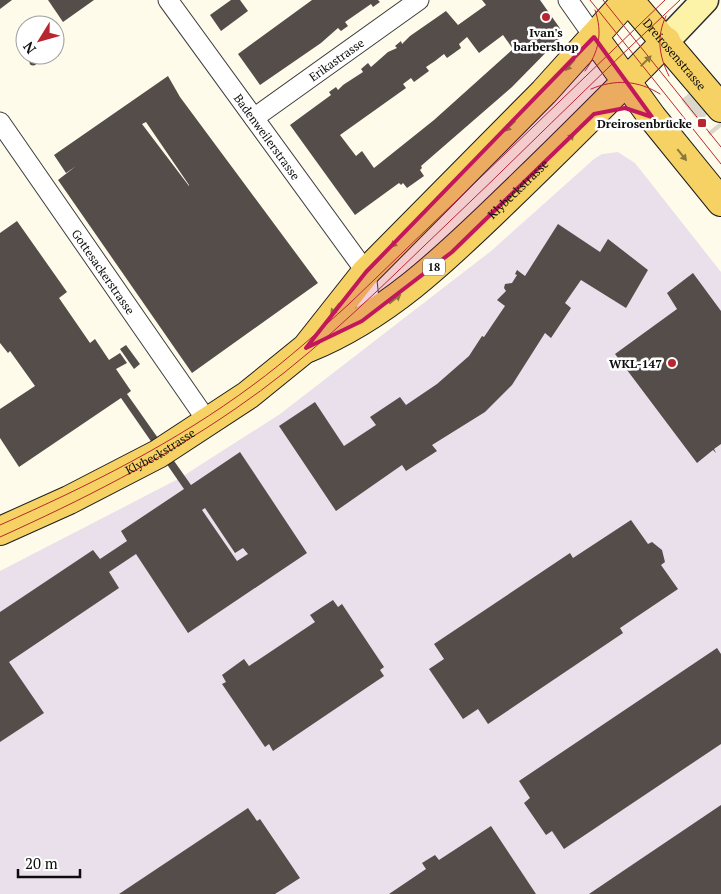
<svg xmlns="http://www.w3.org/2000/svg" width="721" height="894" viewBox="0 0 721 894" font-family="'PT Serif',serif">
	<rect width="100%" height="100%" fill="#fffbeb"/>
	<polygon fill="#eae0eb" points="618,152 635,163 721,272 721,894 0,894 0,571 180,478 280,414 491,251 594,159 602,154"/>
	<g fill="#544d49" fill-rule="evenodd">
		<polygon points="0,0 12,0 0,9"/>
		<polygon points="48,0 94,0 63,22"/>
		<polygon points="231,0 240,0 248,11 221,31 210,15"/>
		<polygon points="312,0 378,0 380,2 373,7 371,4 345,22 348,26 341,31 338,28 321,43 260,85 238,54"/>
		<path d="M482,0h58l24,34 -52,53 -91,79 1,2 -2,2 4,6 -17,12 -4,-5 -2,2 -2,-2 -44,32 -65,-90 41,-30 -2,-3 7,-5 2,3 5,-5 20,-13 -2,-3 7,-6 3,4 17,-15 9,-4 -2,-2 6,-5 1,3 8,-8 36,-25 12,14 28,-20zM503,35l10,14 -79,71 -60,48 -12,-17 -6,5 -16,-21 66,-47 -3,-4 8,-6 3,4 15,-11 -3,-4 9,-6 9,-7 3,4 14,-10 -2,-4 8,-7 12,16z"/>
		<circle cx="33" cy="62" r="3.5"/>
		<path d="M168,76l12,21 138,186 -126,90 -134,-193 18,-14 -10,7 -12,-18zM146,122l43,63v1l-47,-62z"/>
		<path d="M17,221l50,71 -8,6 31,45 5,-4 14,21 11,-7 7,10 -11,6 15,22 -4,3 64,91 49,-33 67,101 -119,80 -52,-79 -27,18 10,16 -110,74 35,51 -44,29v-130l93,-62 7,9 27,-18 -6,-10 63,-42 -63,-91 -102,69 -19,-29v-29l35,-23 -25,-35 -2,2 -8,-10v-110zM205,508l30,45 8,-5 5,6 -11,7 -35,-51z"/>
		<polygon points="558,224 600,252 608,239 648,270 626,308 581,280 565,303 571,308 551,338 545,333 512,385 485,412 432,445 437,451 406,471 402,465 336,511 279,426 315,402 344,446 376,425 370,417 400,397 406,405 437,384 469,356 482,336 484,337 505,306 497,300 506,291 504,288 505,284 512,283 517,275 515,274 517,270 525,276"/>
		<polygon points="693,273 721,311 721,444 714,449 716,453 713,450 697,463 615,354 677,309 667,293"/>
		<polygon points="126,345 140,364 134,369 120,349"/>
		<polygon points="631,520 648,544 652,542 662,550 665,562 661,565 678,589 620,628 623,633 488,724 478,709 463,719 429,669 444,659 434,644 570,553 573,558"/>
		<polygon points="333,600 338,607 342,604 384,667 380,670 384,676 273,751 269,744 265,747 222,684 226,682 222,675 244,659 249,666 315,622 310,615"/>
		<polygon points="717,648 721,654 721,744 564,849 552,831 546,835 524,803 530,798 519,781"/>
		<polygon points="721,805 721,894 589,894 623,871"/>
		<polygon points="248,808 257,821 260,819 300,878 275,894 119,894"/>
		<polygon points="491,826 536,894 389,894 426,869 422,863 435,855 439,860"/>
	</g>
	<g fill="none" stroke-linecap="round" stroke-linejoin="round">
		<polyline stroke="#dbd7ca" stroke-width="28" stroke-dasharray="28 14" stroke-linecap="butt" points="692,91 721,127"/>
		<g stroke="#3f3f3f" stroke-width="21">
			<g id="street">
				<path id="s1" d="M168,0l198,272 3,27 -7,22"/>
				<polyline points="568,0 594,37"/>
				<path id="s2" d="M254,118l165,-118"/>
				<path id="s3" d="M0,122l208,300"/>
			</g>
		</g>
		<g stroke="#2e2e2e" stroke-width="29">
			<polyline id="secondary" points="666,41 705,0"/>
		</g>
		<g stroke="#1d1d1d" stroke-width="30">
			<g id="primary">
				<path id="s4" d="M629,0l92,108"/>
				<polyline points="594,37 652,117 721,202"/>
				<path id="s5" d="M308,348c79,-32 139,-91 199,-149 54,-52 107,-105 159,-158"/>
				<path id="s6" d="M0,531l69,-31 89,-46 90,-59 58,-47 60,-76 178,-180 83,-92"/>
			</g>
		</g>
		<use href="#street" stroke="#fff" stroke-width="19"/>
		<use href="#secondary" stroke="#fdf3a8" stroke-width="26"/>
		<use href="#primary" stroke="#f6d164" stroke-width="28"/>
		<g stroke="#b8272f" stroke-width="1">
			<polyline points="590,0 721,164"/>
			<polyline points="603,0 721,147"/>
			<path d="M666,16c-10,21 -7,40 3,60"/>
			<path d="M585,71c14,-19 18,-38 10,-61"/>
			<path d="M591,89c24,-10 47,-9 69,5"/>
			<path d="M0,525c88,-39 175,-82 253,-140 34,-25 65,-53 96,-81l316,-304"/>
			<path d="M0,537c82,-37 161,-77 235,-128 69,-47 129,-105 189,-163 86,-81 169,-166 256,-246"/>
		</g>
	</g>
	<defs><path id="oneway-solid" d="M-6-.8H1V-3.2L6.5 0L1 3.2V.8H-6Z" transform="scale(1.25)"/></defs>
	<g fill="#8d783c">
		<use href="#oneway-solid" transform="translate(646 61) rotate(-45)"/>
		<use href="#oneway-solid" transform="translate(570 65) rotate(131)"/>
		<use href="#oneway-solid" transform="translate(510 126) rotate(135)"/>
		<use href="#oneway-solid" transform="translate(569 139) rotate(-44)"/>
		<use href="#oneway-solid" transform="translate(682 155) rotate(51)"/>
		<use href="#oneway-solid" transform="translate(396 242) rotate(134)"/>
		<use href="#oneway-solid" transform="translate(395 299) rotate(-38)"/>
		<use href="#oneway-solid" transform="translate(335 309) rotate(128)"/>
	</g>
	<path fill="#c2185b" fill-opacity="0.2" stroke="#c2185b" stroke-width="4" stroke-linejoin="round" d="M594,37l58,80 -27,-9 -31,6 -142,138 -90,69 -56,27 60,-76z"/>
	<g fill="#b8272f" stroke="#fff" stroke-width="2">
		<circle cx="546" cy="17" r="5"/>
		<rect x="697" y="118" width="10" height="10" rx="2.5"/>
		<circle cx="672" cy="363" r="5"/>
	</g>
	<g text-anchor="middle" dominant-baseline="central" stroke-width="5" stroke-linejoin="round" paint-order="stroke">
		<rect fill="#fff" stroke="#555" stroke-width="1" x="423" y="258.5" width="22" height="17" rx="4"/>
		<g font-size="11" font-weight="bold" fill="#0c0c0c">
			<text x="434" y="267">18</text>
		</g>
		<g font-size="12" font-weight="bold" fill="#0c0c0c" stroke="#fff" text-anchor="end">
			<text x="546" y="32" text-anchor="middle">Ivan's<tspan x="546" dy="14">barbershop</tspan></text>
			<text x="692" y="123">Dreirosenbrücke</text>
			<text x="662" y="363">WKL-147</text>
		</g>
		<g font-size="12" fill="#0c0c0c" stroke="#fff">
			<text stroke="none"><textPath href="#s4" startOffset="71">Dreirosenstrasse</textPath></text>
			<text stroke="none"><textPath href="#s2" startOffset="101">Erikastrasse</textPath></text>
			<text stroke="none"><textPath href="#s1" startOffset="169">Badenweilerstrasse</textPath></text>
			<text stroke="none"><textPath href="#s5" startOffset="265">Klybeckstrasse</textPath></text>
			<text stroke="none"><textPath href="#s3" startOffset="182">Gottesackerstrasse</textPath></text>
			<text stroke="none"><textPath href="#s6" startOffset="179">Klybeckstrasse</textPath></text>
		</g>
	</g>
	<g transform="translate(40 40) rotate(233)"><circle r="24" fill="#ffffff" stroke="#9e9e9e"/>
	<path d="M0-4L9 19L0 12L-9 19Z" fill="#b8272f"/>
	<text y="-8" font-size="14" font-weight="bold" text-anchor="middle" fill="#0c0c0c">N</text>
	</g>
	<path d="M18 869v8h62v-8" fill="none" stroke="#0c0c0c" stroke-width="2.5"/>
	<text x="25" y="869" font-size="15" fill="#0c0c0c" stroke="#ffffff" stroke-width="4" paint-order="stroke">20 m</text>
</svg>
